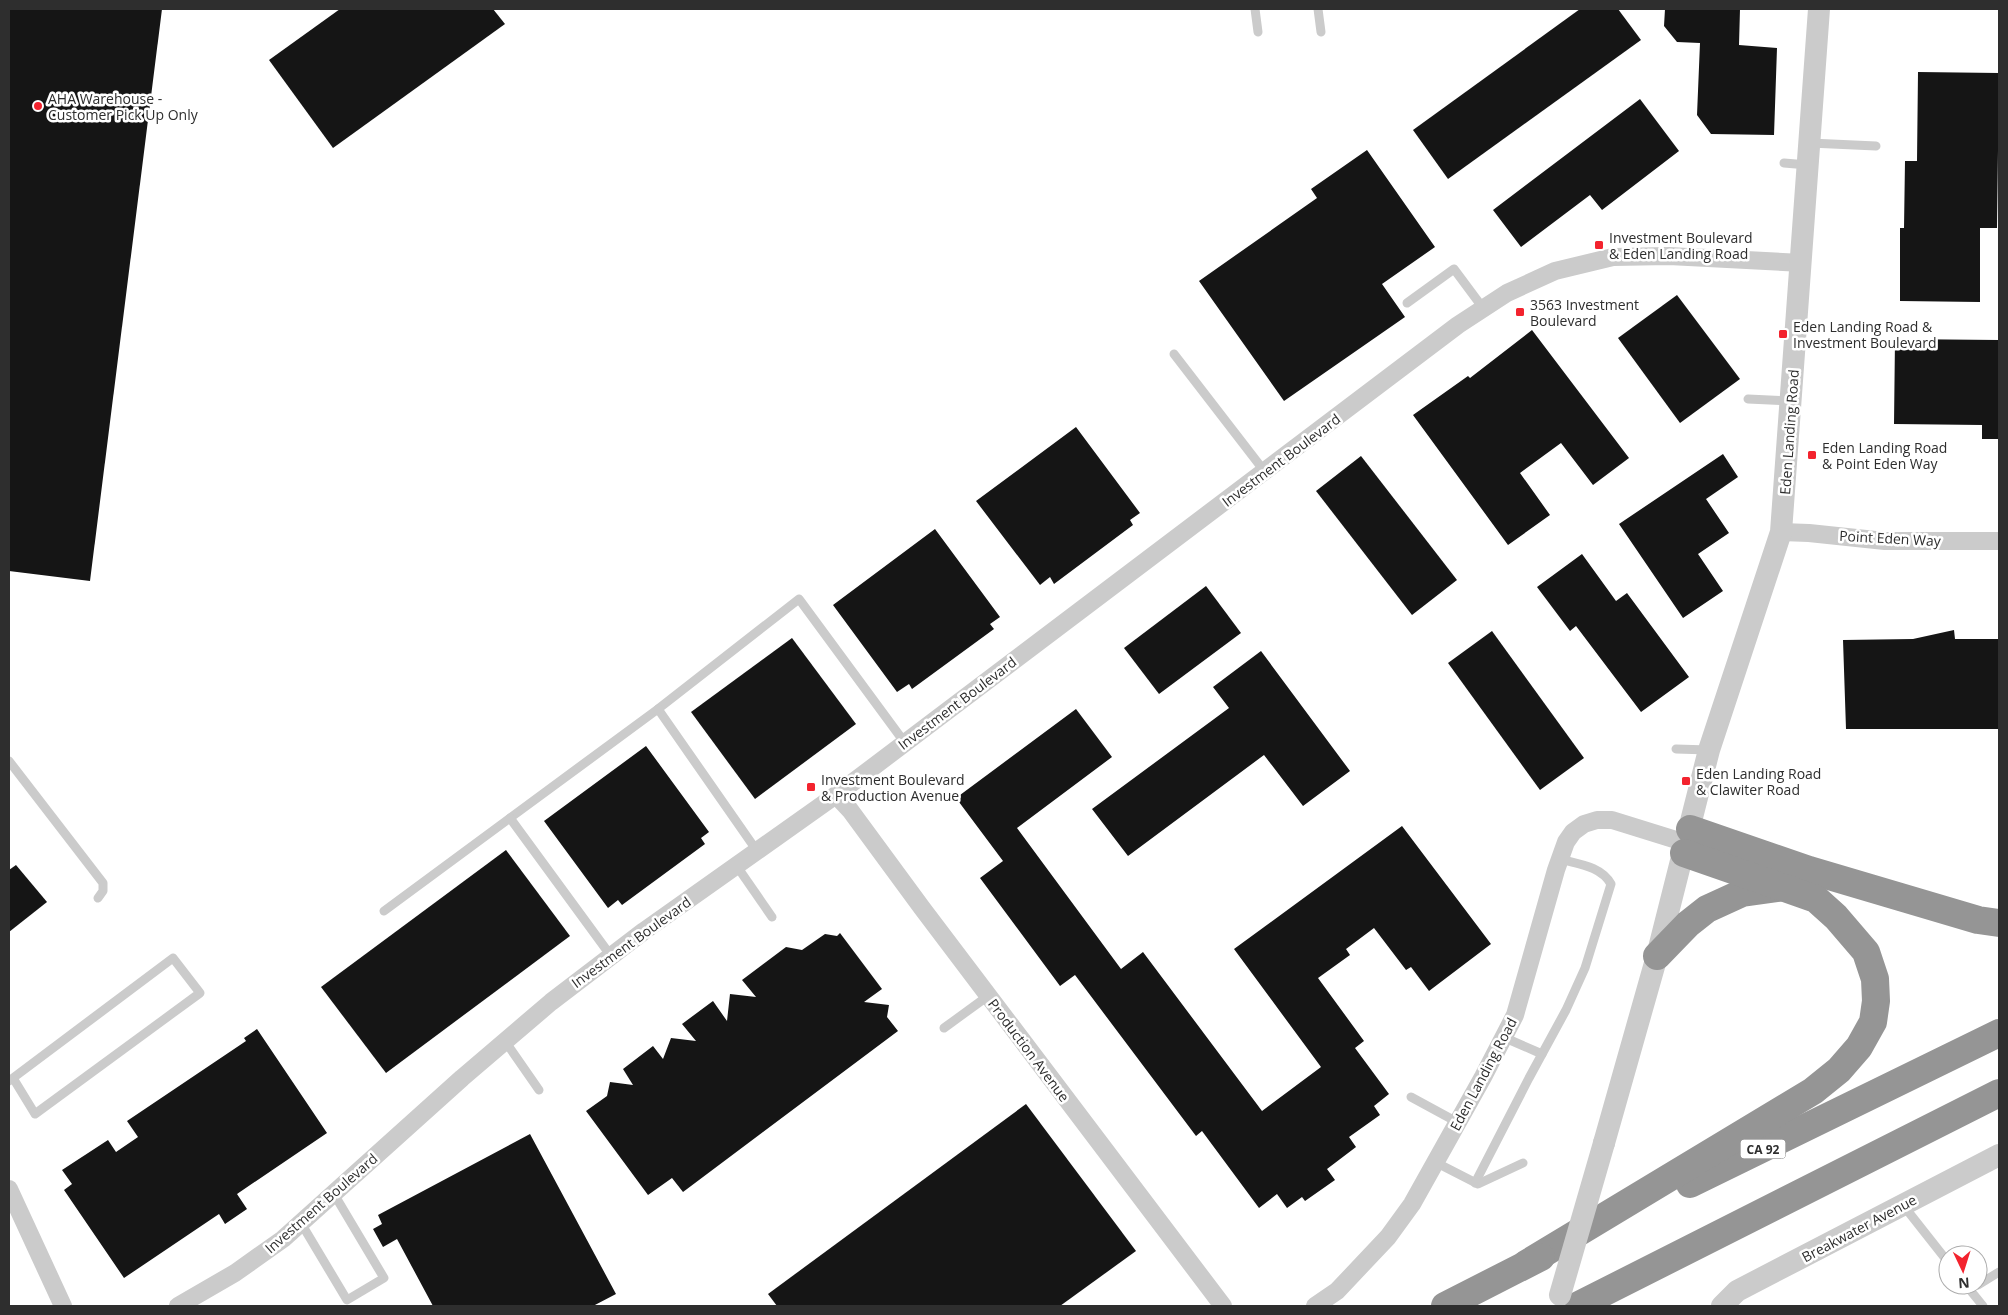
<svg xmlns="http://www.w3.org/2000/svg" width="2008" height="1315" viewBox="0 0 2008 1315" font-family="'Open Sans',sans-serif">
	<rect width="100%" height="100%" fill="#fff"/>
	<g fill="#151515">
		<polygon points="9,9 162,9 90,581 9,571"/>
		<polygon points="340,9 493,9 505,24 333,148 269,60"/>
		<polygon points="1580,9 1618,9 1641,40 1448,179 1413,130"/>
		<polygon points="1665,9 1740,9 1739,45 1777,48 1774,135 1711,134 1697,115 1700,43 1677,42 1664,26"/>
		<polygon points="1918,72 1999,73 1997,228 1980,228 1980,302 1900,301 1900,228 1904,228 1905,161 1917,161"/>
		<polygon points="1640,99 1679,151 1602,210 1590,195 1521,247 1493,210"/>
		<polygon points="1367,150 1435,247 1382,284 1405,317 1284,401 1199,281 1317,198 1311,189"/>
		<polygon points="1677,295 1740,379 1680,423 1618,338"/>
		<polygon points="1532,330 1629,458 1593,485 1561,443 1520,473 1550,515 1508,545 1413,415 1468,376 1470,378"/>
		<polygon points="1895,339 1999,340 1999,439 1982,439 1982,425 1894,424"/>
		<polygon points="1076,427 1140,513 1130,520 1133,525 1054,584 1050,577 1040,585 976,501"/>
		<polygon points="1723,454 1738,477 1706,499 1729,533 1698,554 1723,591 1683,618 1619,524"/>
		<polygon points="1361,456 1457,580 1412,615 1316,491"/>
		<polygon points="935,529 1000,617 990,624 994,629 912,689 909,684 897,692 833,605"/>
		<polygon points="1582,554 1616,601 1627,593 1689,677 1641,712 1576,626 1570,631 1537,587"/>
		<polygon points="1206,586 1241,633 1159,694 1124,648"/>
		<polygon points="1954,630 1955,639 1999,639 1999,729 1846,729 1843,640 1913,639"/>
		<polygon points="1492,631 1584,758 1540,790 1448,663"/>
		<polygon points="792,638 856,724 755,799 691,712"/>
		<polygon points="1261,651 1350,771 1303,806 1264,755 1128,856 1092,809 1229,708 1213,687"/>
		<polygon points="1076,709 1112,757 1017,828 1121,969 1143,952 1262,1111 1321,1067 1234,949 1402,826 1491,944 1429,991 1411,967 1406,970 1374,928 1346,949 1350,955 1318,978 1364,1041 1355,1048 1389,1094 1374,1106 1380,1115 1349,1137 1356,1147 1327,1169 1335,1180 1305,1201 1302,1197 1287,1208 1277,1194 1259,1208 1202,1131 1196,1136 1075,975 1060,986 980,878 1003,861 956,798"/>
		<polygon points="646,746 709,832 701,838 705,844 622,905 618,900 608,908 544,821"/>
		<polygon points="506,850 570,936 386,1073 321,987"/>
		<polygon points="16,865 47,902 9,932 9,870"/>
		<polygon points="840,933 882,989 864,1002 889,1005 887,1017 898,1031 683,1192 672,1178 648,1195 586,1111 607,1096 610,1082 633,1085 623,1069 653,1046 663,1059 671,1038 696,1041 682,1024 713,1001 727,1021 730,994 756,997 742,980 786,947 802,950 825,934 837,936"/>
		<polygon points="257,1029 327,1133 237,1194 247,1209 225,1224 219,1214 124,1278 64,1190 72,1184 62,1170 108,1140 116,1152 138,1137 127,1121 246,1041 244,1038"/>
		<polygon points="1026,1104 1136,1251 1060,1306 777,1306 768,1294"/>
		<polygon points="530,1134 616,1294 593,1306 433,1306 397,1239 383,1247 373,1229 382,1224 378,1215"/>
	</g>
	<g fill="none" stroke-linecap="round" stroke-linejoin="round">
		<g stroke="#cbcbcb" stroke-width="9">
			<polyline points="1255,9 1258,32"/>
			<polyline points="1318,9 1321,32"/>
			<polyline points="1810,143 1876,146"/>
			<polyline points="1784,163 1808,165"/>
			<polyline points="1407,303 1454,269 1483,308"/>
			<polyline points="1174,354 1265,472"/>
			<polyline points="1748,399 1791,401"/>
			<polyline points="658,709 799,599 905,743"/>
			<polyline points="1676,749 1709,750"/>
			<polyline points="9,761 103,883 103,891 98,898"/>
			<polyline points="510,818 658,709 757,851"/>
			<polyline points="736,865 772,917"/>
			<polyline points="384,911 510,818 611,956"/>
			<polyline points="944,1028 988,996"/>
			<polyline points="1503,1037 1542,1054"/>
			<polyline points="505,1041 539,1090"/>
			<polyline points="9,1081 173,958 200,993 35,1114 13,1078"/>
			<polyline points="1411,1097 1457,1122"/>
			<polyline points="1435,1162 1478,1184 1523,1163"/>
			<path d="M1475,1183l54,-105 37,-68 19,-42 26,-84c-10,-18 -33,-20 -51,-25"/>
			<polyline points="1903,1205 1948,1262"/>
			<polyline points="301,1223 347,1300 384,1278 334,1194"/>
			<polyline points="1966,1285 1983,1306"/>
			<polyline points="1978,1285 1999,1272"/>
		</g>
		<g stroke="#cbcbcb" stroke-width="18">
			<polyline points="1781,532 1809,533 1885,541 1999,541"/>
			<polyline points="836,795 850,810 922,908 1223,1306"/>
			<polyline points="9,1189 63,1306"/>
			<polyline points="178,1306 235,1273 283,1239 462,1078 551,1002 644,931 836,795 1458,325 1507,293 1555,271 1613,257 1669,256 1802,263"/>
			<polyline points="1315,1306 1337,1291 1388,1237 1412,1204 1483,1077 1515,1015 1556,870 1566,842 1573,832 1584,824 1597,820 1612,820 1686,843"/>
		</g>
		<g stroke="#cbcbcb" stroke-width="22">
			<polyline points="1604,1143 1657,956 1709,750 1781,532 1819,9"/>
			<polyline points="1722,1306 1737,1291 1999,1155"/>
		</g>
		<g stroke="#959595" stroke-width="28">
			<polyline points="1690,829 1809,870 1978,920 1999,923"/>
			<polyline points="1657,956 1688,924 1707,909 1742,893 1778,888"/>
			<polyline points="1690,1184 1999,1033"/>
			<polyline points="1526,1264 1813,1091 1839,1070 1859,1047 1873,1022 1876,1001 1875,979 1866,952 1836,917 1816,899 1684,853"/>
			<polyline points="1445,1306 1541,1257"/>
			<polyline points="1577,1306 1999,1093"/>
		</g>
		<polyline stroke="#cbcbcb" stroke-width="22" points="1560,1295 1604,1143"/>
	</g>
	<g fill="#f3232e" stroke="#fff" stroke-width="2">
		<circle cx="38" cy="106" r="5"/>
		<rect x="1594" y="240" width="10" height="10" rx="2.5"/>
		<rect x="1515" y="307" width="10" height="10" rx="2.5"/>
		<rect x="1778" y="329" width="10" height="10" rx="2.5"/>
		<rect x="1807" y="450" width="10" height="10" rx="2.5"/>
		<rect x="1681" y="776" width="10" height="10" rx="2.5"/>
		<rect x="806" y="782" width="10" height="10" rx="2.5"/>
	</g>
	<g text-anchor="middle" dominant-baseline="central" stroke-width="5" stroke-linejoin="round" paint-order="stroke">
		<rect fill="#fff" stroke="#6d6d6d" stroke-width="1" x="1740.5" y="1139.5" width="45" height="19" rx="4"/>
		<g font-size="12" font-weight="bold" fill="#2e2e2e">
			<text x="1763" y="1149">CA 92</text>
		</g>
		<g font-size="14" fill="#2e2e2e" stroke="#fff" text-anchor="start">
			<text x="48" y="98">AHA Warehouse -<tspan x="48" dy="16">Customer Pick Up Only</tspan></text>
			<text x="1609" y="237">Investment Boulevard<tspan x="1609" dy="16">&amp; Eden Landing Road</tspan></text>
			<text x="1530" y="304">3563 Investment<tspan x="1530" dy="16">Boulevard</tspan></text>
			<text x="1793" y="326">Eden Landing Road &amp;<tspan x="1793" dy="16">Investment Boulevard</tspan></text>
			<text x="1822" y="447">Eden Landing Road<tspan x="1822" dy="16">&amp; Point Eden Way</tspan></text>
			<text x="1696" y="773">Eden Landing Road<tspan x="1696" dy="16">&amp; Clawiter Road</tspan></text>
			<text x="821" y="779">Investment Boulevard<tspan x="821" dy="16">&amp; Production Avenue</tspan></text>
		</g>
		<g font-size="14" fill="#2e2e2e" stroke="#fff">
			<text transform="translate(1789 432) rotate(-86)">Eden Landing Road</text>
			<text transform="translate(1281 460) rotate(-37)">Investment Boulevard</text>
			<text transform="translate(1890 538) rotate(3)">Point Eden Way</text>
			<text transform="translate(957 703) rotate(-37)">Investment Boulevard</text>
			<text transform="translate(631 942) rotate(-36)">Investment Boulevard</text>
			<text transform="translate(1029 1050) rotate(53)">Production Avenue</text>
			<text transform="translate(1483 1074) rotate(-62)">Eden Landing Road</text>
			<text transform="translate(321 1203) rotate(-41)">Investment Boulevard</text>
			<text transform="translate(1859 1228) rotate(-28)">Breakwater Avenue</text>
		</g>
	</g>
	<rect width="2008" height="1315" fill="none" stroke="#2e2e2e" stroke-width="20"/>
	<g transform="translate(1963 1270) rotate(176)"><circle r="24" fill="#ffffff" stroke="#ababab"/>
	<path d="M0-4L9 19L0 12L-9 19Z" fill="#f3232e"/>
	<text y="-8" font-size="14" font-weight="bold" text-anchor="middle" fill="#2e2e2e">N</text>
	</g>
</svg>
